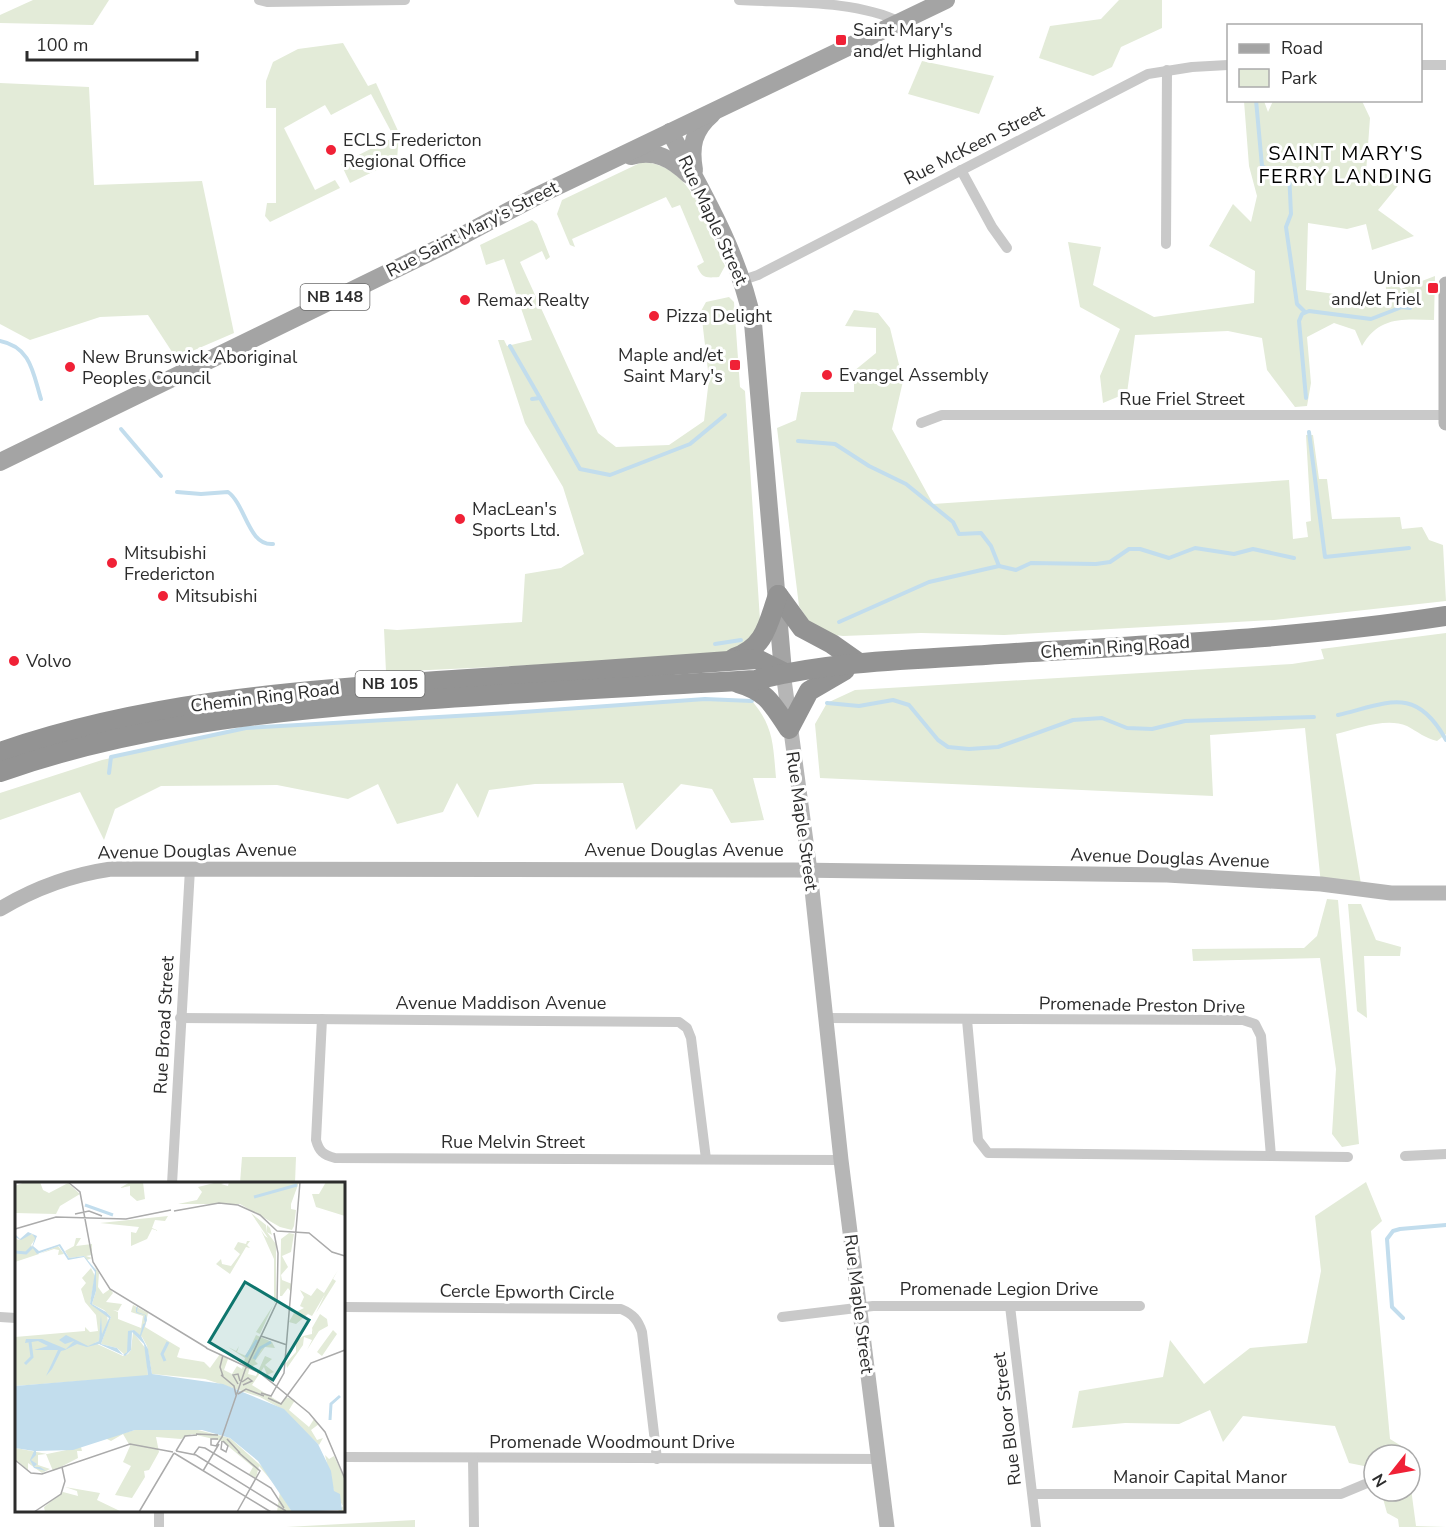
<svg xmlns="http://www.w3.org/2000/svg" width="1446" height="1527" viewBox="0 0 1446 1527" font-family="'Nunito Sans',sans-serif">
	<rect width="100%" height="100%" fill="#fff"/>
	<g fill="#e3ebd8">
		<polygon points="33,0 109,0 93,25 0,23 0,15"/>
		<polygon points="1119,0 1162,0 1162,28 1121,47 1112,67 1093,76 1039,58 1050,26 1101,19"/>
		<polygon points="343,43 368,86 376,83 399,133 397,160 350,183 341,164 394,137 371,94 331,115 325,105 284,128 315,190 335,180 340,188 270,222 265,216 267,203 276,203 276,108 266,108 266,81 273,62 298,49"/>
		<polygon points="922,61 994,76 979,114 908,94"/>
		<polygon points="0,83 89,87 94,185 202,181 234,333 176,358 148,315 100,317 30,340 0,324"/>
		<path d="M1244,101h20l4,11 5,-11h89l8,17 -4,55 44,-2 -32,39 36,26 -42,14 -6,-26 -19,5 -39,-6 -2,67 43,6 38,11 -2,-36 16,18 34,-13 -1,44c-31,-1 -55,-4 -72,26l-7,-16 -21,-7 -27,14 4,46 -4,23 -12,1 -28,-37 -5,-32 -34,-7 -93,4 -8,58 -24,10 -3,-27 20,-47 -40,-22 -12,-65 33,5 -8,38 61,32 100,-14 1,-32 -46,-25 24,-42 18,18 6,-26 -8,-30z"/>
		<path d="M642,162c51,2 65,64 83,104l-6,11c-14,1 -17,1 -22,-11l7,-4 -24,-57 -8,3 -6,-11 -94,42 3,8 -5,-2 -13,-31 5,-14z"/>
		<polygon points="532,220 537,224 550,257 546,260 542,251 520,262 598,433 616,447 669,445 704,421 709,379 701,311 706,302 729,297 734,302 740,387 745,391 760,620 756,639 724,656 386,672 384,629 397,630 522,622 525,574 561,568 584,554 563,487 525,423 498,340 504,340 507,346 532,340 504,259 486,265 480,245"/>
		<polygon points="854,310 878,313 890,328 903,381 892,429 933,504 1289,480 1293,539 1308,537 1306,522 1311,521 1306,435 1313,435 1319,479 1327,479 1332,519 1400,517 1402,529 1422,527 1429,540 1443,545 1446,601 1274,620 1004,635 921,633 843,636 827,634 811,625 799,606 777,428 796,420 801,392 854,392 854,371 876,353 876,328 845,326"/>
		<path d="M1446,633v101l-9,7c-12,-3 -19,-9 -30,-15 -21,-9 -50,3 -71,8l26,156 -41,-6 -16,-156 -95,7 3,61 -393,-18 -5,-54 12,-21 28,-13 437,-26 32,-5 -3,-10z"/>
		<path d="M705,699l47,2c22,26 21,44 24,77h-23l11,42 -33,3 -19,-34 -31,-5 -45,46 -13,-47 -88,1 -46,6 -11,28 -21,-35 -14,29 -46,12 -19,-40 -30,15 -71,-14 -116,1 -46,23 -11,31 -24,-48 -80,28v-27l102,-33 144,-32 263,-15z"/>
		<polygon points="1327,899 1338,900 1359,1144 1342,1147 1332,1134 1336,1069 1320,958 1193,961 1192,949 1304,948 1317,936"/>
		<polygon points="1348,904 1361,904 1376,940 1401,947 1400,956 1364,956 1367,1018 1357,1011"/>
		<polygon points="242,1157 296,1157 295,1183 240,1183"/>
		<polygon points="1366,1182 1382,1221 1371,1231 1390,1439 1403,1447 1405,1455 1374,1455 1374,1468 1349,1463 1335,1426 1243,1416 1223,1442 1210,1410 1179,1424 1125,1423 1072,1428 1079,1391 1163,1377 1170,1340 1204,1384 1250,1348 1307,1343 1321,1271 1315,1216"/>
		<polygon points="1410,1481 1416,1526 1446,1527 1399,1527 1398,1519 1387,1513 1381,1491 1410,1491"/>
		<polygon points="415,1520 415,1527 286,1527"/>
	</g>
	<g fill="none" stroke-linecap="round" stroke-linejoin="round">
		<g stroke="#c2dded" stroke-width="4">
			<polyline points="1256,100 1262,166 1268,170"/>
			<polyline points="1280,171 1289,172 1291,214 1286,227 1297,304 1305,312"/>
			<path d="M0,341c31,6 33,32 41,58"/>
			<polyline points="510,346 540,398"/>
			<polyline points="1306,398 1299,321 1302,314 1309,311 1371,319 1402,307 1410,308"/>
			<polyline points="532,399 540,398 580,469 610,475 690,444 725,415"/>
			<polyline points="121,429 161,476"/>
			<polyline points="1309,432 1325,557 1409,548"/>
			<polyline points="798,441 835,444 869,466 906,484 953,522 959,534 981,533 991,546 999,566 1016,570 1031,563 1096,564 1110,562 1129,549 1140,549 1169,558 1195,548 1234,554 1253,549 1294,558"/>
			<path d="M177,492l24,2 27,-2c18,13 20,54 45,52"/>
			<polyline points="839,622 929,582 999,566"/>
			<polyline points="715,644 741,640"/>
			<polyline points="827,703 859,706 893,700 909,705 938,740 948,747 969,749 998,747 1073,720 1102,718 1127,728 1152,729 1185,721 1314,717"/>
			<path d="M1338,715c50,-12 78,-30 108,25"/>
			<polyline points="109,773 111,757 246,728 509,713 705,699 752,701"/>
			<polyline points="1403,1318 1392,1307 1387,1239 1393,1231 1400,1229 1446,1225"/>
		</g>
		<g stroke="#c9c9c9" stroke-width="10">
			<polyline points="259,0 267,2 405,0"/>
			<path d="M739,0c50,3 117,0 161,22"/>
			<polyline points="1420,65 1446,65"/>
			<polyline points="961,170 992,227 1007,248"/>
			<polyline points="1166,244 1167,70"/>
			<polyline points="743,280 758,275 1148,74 1192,67 1228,65"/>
			<polyline points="921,423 942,415 1445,415"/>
			<polyline points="180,1018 679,1022 687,1028 691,1038 706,1159"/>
			<polyline points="826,1018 1243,1020 1255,1024 1261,1036 1271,1156 988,1153 978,1140 967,1020"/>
			<path d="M322,1019l-6,121c3,11 7,15 19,18l506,2"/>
			<polyline points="1271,1156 1348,1157"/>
			<polyline points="1405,1156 1446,1154"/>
			<polyline points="172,1184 190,869"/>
			<polyline points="1010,1306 1036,1527"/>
			<path d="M344,1307l277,2c12,5 17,11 21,23l15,127"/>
			<polyline points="0,1317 16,1318"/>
			<polyline points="782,1317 873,1306 1140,1306"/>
			<polyline points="344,1457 880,1459"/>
			<polyline points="473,1458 474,1527"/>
			<polyline points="1033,1494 1341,1494 1365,1484"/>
			<polyline points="159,1527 159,1510"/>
		</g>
		<g stroke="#b6b6b6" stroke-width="15">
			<polyline points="1446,284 1446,423"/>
			<polyline points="783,672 810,871 841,1160 887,1527"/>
			<path d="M0,909c35,-21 70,-34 111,-40l683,1 373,5 154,9 70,9h55"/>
		</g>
		<g stroke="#a4a4a4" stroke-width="18">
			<path d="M670,132c33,61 69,122 83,191l30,349"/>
			<path d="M631,156c24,-7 41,3 58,19"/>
			<path d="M694,170c-4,-23 -1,-40 18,-56"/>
			<polyline points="0,462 441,247 537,196 946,0"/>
		</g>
		<g stroke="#939393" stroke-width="20">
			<polyline points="778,595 802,628 832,644 859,663"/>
			<path d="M734,658c32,-11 34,-35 44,-63"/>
			<path d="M738,683c29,8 35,22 51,46l20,-38 36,-21"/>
			<path d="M0,752c140,-49 290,-61 437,-71 107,-7 213,-14 320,-22l26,13"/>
			<path d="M0,772c122,-43 251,-59 379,-69 126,-10 251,-16 377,-23 78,-20 162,-20 243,-26 149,-9 299,-15 447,-38"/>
		</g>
	</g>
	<g fill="#f02136" stroke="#fff" stroke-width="2">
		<rect x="835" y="34" width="12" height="12" rx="3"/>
		<circle cx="331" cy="150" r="6"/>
		<rect x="1427" y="282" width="12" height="12" rx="3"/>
		<circle cx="465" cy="300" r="6"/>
		<circle cx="654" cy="316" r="6"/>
		<rect x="729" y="359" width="12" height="12" rx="3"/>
		<circle cx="70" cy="367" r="6"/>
		<circle cx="827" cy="375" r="6"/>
		<circle cx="460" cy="519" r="6"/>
		<circle cx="112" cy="563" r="6"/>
		<circle cx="163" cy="596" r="6"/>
		<circle cx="14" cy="661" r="6"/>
	</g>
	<g text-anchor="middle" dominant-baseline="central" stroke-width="6" stroke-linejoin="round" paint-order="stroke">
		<g fill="#fff" stroke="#6b6b6b" stroke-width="1.5">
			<rect x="300.5" y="284" width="69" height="26" rx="4.5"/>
			<rect x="355.5" y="671" width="69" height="26" rx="4.5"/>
		</g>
		<g font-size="16" font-weight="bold" fill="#2c2c2c">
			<text x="335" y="297">NB 148</text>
			<text x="390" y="684">NB 105</text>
		</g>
		<g font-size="18" fill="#2c2c2c" stroke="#fff" text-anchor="start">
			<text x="853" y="30">Saint Mary's<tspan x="853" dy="21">and/et Highland</tspan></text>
			<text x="343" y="140">ECLS Fredericton<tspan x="343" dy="21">Regional Office</tspan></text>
			<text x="1421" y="278" text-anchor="end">Union<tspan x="1421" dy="21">and/et Friel</tspan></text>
			<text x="477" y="300">Remax Realty</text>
			<text x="666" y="316">Pizza Delight</text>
			<text x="723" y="355" text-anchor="end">Maple and/et<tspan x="723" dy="21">Saint Mary's</tspan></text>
			<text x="82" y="357">New Brunswick Aboriginal<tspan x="82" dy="21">Peoples Council</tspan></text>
			<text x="839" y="375">Evangel Assembly</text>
			<text x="472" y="509">MacLean's<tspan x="472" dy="21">Sports Ltd.</tspan></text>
			<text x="124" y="553">Mitsubishi<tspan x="124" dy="21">Fredericton</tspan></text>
			<text x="175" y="596">Mitsubishi</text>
			<text x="26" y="661">Volvo</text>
		</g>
		<g font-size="18" fill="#2c2c2c" stroke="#fff">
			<text transform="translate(974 145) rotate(-27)">Rue McKeen Street</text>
			<text transform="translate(713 220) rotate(65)">Rue Maple Street</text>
			<text transform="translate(472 229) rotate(-27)">Rue Saint Mary's Street</text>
			<text x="1182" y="399">Rue Friel Street</text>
			<text transform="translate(1115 647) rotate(-4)">Chemin Ring Road</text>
			<text transform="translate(265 697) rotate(-7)">Chemin Ring Road</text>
			<text transform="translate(802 821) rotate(82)">Rue Maple Street</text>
			<text x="684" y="850">Avenue Douglas Avenue</text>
			<text transform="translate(197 851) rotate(-1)">Avenue Douglas Avenue</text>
			<text transform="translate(1170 858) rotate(2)">Avenue Douglas Avenue</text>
			<text x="501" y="1003">Avenue Maddison Avenue</text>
			<text transform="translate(1142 1005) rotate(1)">Promenade Preston Drive</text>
			<text transform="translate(164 1025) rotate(-87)">Rue Broad Street</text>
			<text x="513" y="1142">Rue Melvin Street</text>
			<text x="999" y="1289">Promenade Legion Drive</text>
			<text transform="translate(527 1292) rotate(1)">Cercle Epworth Circle</text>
			<text transform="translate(859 1304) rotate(83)">Rue Maple Street</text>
			<text transform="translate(1007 1419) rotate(-97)">Rue Bloor Street</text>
			<text x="612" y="1442">Promenade Woodmount Drive</text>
			<text x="1200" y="1477">Manoir Capital Manor</text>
		</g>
		<g font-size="20" letter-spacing="1.5" fill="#000" stroke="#fff">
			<text x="1346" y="153">SAINT MARY'S<tspan x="1346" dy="23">FERRY LANDING</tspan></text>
		</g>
	</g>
	<g transform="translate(15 1182)">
		<rect width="330" height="330" fill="#fff"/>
		<path d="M10,0h15l3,8 6,3 19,-10 12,11 -20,12 -4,8 -41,-1v-27zM115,0h13l2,17 -8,2 -7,-6v-9l-10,2zM182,0h30l-6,2 7,2 1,-4h70l-8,22v5l5,1 -2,16 -2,4 -12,-3 -40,-23h-62l19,-4 5,-8 -4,-5 16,-4zM311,0h19v34l-29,-9 -4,-13h7zM236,31l15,12 1,8v-8l3,3 2,7 -5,-3 9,12v55l-16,35 -4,-2 18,-28v-45l-13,-29 4,6 3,2zM153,34l-3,5 -10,-1 -3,8 7,3 -7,-2 -5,10 -16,7v-14l5,1 3,-6 -39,-4zM274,51l5,1 -3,18 -9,4 6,11 -7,8 1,5 10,4 -1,8 -3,-4 -6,8h-2l1,-57zM17,52l4,4 -5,7 8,9 19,-8 6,8 -6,1 1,-5 -5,-1 -39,13v-25l3,3zM61,56h5l-5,8 16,-2v11l-6,1 6,2 -5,2 4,6 -7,-10 -15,2 -4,-7 9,-5zM232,59h3l-3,4 3,3 -4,-1 -16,27 -14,-10 5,-5 1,5 9,2 9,-12 -6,-5 4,-7 8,2zM79,84l5,7 -1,14 5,7 7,-5 3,4 -7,9 16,2 -4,7 -5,-1 5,2v7l23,9 2,-12 -12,-4 2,-7 15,8 -3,14 35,21 -3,9 3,1 24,4 6,6 10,-14 8,5 -4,11 8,4 5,-8 5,3 3,-11 -17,-11 8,4 3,-5 -2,6 9,4 10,-21 16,7 3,6 -10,-1 -10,14 3,3 -8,3 -2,7 8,2 9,-20 7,3 -7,6 9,7 -7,3 -3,-8 -12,18 29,18 5,-6 9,3 -6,10 20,17 5,-8 5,5 -8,6 6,10 6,-2 -4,7 -39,-37 -20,-11 -55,-18 -53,-5 -5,-28 -5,-9 -9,-7 -5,3 1,16 -4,6 -8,-7 -16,-4 6,-17 -5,8 -1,-10 -2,16 -4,2 28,13 5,-2 3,-4 2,-18 13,17 2,27 -133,10v-49l70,-6v-4l5,5 8,-1 -2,-16 -11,-13 -4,-13 5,-6 -4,-5 9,-10 4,8 -5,28 17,9 1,11 3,-7 -7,-7 -12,-6 4,-13v-21zM323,88l-5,9 3,2 -20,32 9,-19 -13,22 -4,-2 -12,10 -7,-2 5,-9 10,-5 -4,-2 4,-9 -4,-7 11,6 6,-8 7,5zM305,132l7,5 1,7 -9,5 -12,19 5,-10 -8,-3 -1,8 -16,23 -1,-5 10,-11v-10l7,-6 9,-2v-5l2,5 -2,-6zM318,148l4,4 -15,22 -5,-4zM120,248h63l32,8 37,33 25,41h-15l3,-21 -21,-25 -3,12 -7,-4 4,-7 -31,-26 -30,-7 -11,5 -25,-2 3,15 -10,18 -5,1 1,6 -13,21 -17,-3 16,-29 -8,-4 7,-16 -7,-12 -12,7 -6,-3zM66,265l1,4h-5l1,7 -25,13 -7,-17 -8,1v10l12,4 -8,4 -14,-10v7l-13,-11 1,-11 31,6zM310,273l4,4 5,-3 11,23v33h-8l6,-6 -9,-14zM50,305l35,6 -3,7 25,12h-77l-1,-5 19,-15 15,4 -1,-5z" fill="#e3ebd8"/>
		<path d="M13,50l9,4 -4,10 6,5 21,-7 9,14 15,-2 12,14v21l-4,13 14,8 5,5 -10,27 16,4 6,7 4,-3 1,-21 6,-1 6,5 3,-11 2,-1 -1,-4 1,-4 -8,-2 -1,-1v-4l2,-3 -1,7 9,3 1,5 -6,16 7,13 4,25 71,10 61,25 34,35 13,27 3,20 6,3 2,16 -50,2 -34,-51 -28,-23 -28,-8h-67l-62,20 -37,1v4l-5,5 6,4 -3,3h6l6,4 -12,-3 -4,-8 4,-9 -19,-3v-62l133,-11 -4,-31 -12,-12 -1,18 -6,6 -26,-12 -12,3 -10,-3 -12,6 -4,1 -9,18 -6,7 12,-26h-24l14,-4 -10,-5 -13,2 1,-4h16l24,10 8,-8 -9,3 -6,-4 7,-5 22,11 11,-5 2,-26 1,19 7,-16 -19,-14 5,-32 -11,-15 -16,3 -9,-14 -22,8 -5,-7 3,-9 -3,-4 -11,6 -6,-3v-3l5,5z" fill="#c2dded"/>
		<path fill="none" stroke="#c2dded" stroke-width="3" d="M239,15l43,-12M70,23l28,10M0,70l11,1 6,-6M231,175l11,-17M239,177l6,-11 11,-6M150,179l-3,-7 6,-12M10,182l7,-7 -2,-15M315,238l1,-16 9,-8"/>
		<path fill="none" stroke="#ababab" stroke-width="1.5" d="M53,0l12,10 13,70 17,27 97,59M159,29l45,-8 19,2 22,10 17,16M60,32l14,-3 13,5M0,47l41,-12 70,2 45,-9M262,49l32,2 23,19 13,4M246,154l26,9M191,166l54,25 49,40 16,19 20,47M208,173l-3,12 3,9M206,193l13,11 2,9M227,200l6,-4 4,3 -9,4M223,202l-5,-9 5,-1 2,7M246,211l10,3 13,-23 16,-191M223,212l8,-5 18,7M253,216l13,6 30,-41 34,-13M181,252l22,1M203,257h-7v6l5,1 6,-9 23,-67 32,-68 1,-49 -4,-20M212,257l13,14M207,259l-1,8 5,3 2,-6 -5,-5M161,269l9,-15 12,-1M161,269l20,4 90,56M159,271l97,59M179,272l5,-7 6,1 66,40 13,20M0,278l16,13 11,1 88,-30 43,8M188,289l16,-27M19,330l27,-18 4,-13 -3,-14M124,330l35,-59M222,330l23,-41 -22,-19"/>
		<path fill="#0f766e" fill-opacity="0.15" stroke="#0f766e" stroke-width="3" d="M230,100l64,38 -36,60 -64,-38z"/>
		<rect width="330" height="330" fill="none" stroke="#2c2c2c" stroke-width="3"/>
	</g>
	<rect x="1227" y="24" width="195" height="78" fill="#ffffff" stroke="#ababab" stroke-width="1.5"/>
	<rect x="1239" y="44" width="30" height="9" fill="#a4a4a4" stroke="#ababab" stroke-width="1.5"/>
	<text x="1281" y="54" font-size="18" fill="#2c2c2c">Road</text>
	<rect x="1239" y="69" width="30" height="18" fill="#e3ebd8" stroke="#ababab" stroke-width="1.5"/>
	<text x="1281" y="84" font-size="18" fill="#2c2c2c">Park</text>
	<g transform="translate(1392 1473) rotate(239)"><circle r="28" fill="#ffffff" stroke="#ababab" stroke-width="1.5"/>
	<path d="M0-4.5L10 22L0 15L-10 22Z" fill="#f02136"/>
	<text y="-9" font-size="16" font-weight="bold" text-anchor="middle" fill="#2c2c2c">N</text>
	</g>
	<path d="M27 51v9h170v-9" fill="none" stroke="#2c2c2c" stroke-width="3"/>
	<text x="36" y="51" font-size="18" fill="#2c2c2c" stroke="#ffffff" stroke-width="4.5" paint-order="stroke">100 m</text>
</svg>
